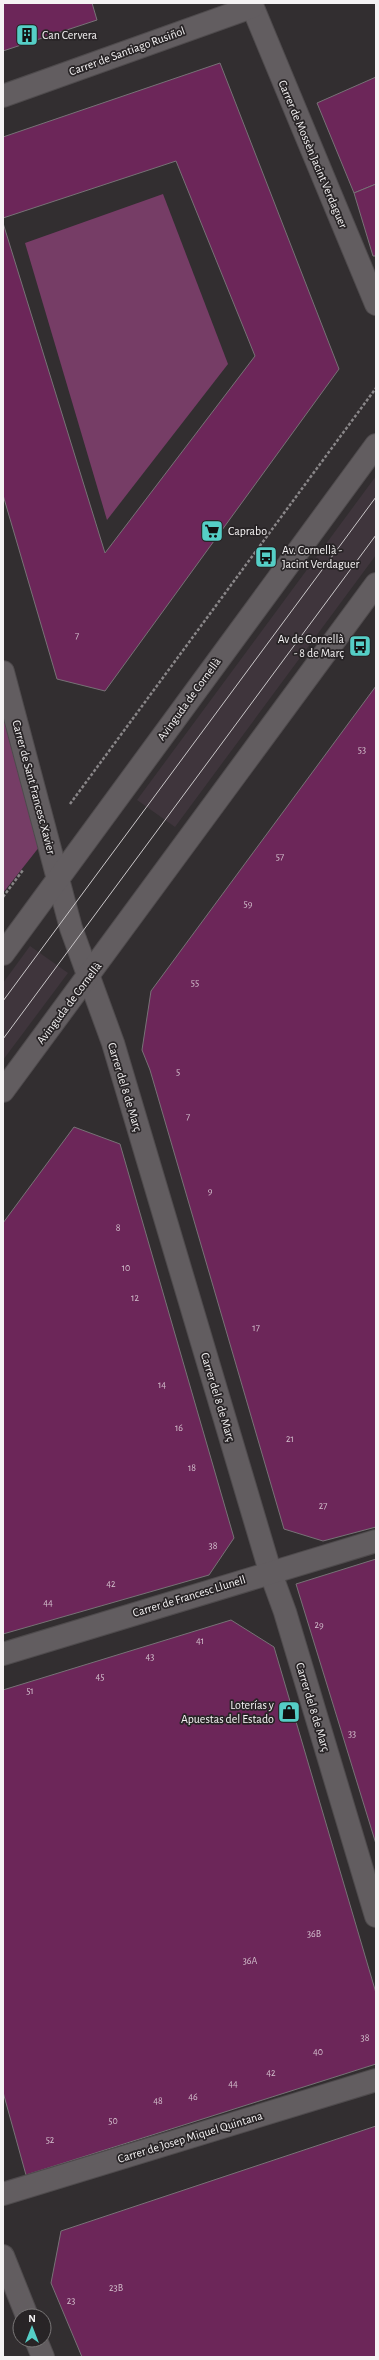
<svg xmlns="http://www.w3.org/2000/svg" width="379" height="2360" viewBox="0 0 379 2360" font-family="'Alegreya Sans',sans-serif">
	<rect width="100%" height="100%" fill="#322e30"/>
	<g fill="#3f353c">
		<polygon points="376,476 376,555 175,827 137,800"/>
		<polygon points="30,946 68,973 3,1060 3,983"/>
	</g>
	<g fill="#763d66">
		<polygon points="163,194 228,364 107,520 25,243"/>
		<polygon points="3,703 47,837 3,893"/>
	</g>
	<g fill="#6c2659" stroke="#777276">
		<polygon points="3,3 92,3 97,20 3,51"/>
		<polygon points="220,63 339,369 105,691 57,679 3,495 3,223 105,553 255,356 176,161 3,218 3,137"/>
		<polygon points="376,77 376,184 354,193 317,103"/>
		<polygon points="376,184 376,256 373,256 354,193"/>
		<polygon points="376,686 376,1527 323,1541 284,1529 150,1070 142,1050 151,991"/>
		<polygon points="74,1127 120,1144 234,1538 209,1575 3,1634 3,1223"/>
		<polygon points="376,1559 376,1844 296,1584"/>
		<polygon points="231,1620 274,1647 376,1993 376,2064 26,2175 3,2092 3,1690"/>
		<polygon points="376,2126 376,2357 82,2357 51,2283 61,2231"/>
	</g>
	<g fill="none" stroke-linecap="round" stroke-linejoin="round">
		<g stroke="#4f4b4d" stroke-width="24">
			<g id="street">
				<polyline points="251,3 376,304"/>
				<polyline points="3,96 252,7"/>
				<polyline points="3,672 71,928 113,1043 270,1571 285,1612 376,1916"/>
				<polyline points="3,1654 376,1541"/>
				<polyline points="3,2194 376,2080"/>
				<polyline points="3,2256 27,2316"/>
				<polyline points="36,2340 43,2357"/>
			</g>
		</g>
		<g stroke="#4f4b4d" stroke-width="24">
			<g id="secondary">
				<polyline points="3,954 376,445"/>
				<polyline points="3,1091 376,584"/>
			</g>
		</g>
		<g stroke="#898688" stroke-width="2.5" stroke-dasharray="3 2" stroke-linecap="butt">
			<polyline points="70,804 376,388"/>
			<polyline points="3,897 23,870"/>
		</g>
		<use href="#street" stroke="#625d60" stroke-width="22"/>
		<use href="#secondary" stroke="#625d60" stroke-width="22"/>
		<g stroke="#cac7c9" stroke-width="1">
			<polyline points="3,1001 376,497"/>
			<polyline points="3,1039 376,535"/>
		</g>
	</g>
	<defs>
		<g id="building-square" transform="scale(1.15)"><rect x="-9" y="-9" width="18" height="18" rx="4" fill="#55cec6" stroke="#282426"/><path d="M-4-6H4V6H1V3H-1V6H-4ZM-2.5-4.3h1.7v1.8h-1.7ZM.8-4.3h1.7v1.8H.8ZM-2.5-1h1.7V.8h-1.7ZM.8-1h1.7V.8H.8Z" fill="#111"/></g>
		<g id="supermarket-square" transform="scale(1.15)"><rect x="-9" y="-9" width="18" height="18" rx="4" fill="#55cec6" stroke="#282426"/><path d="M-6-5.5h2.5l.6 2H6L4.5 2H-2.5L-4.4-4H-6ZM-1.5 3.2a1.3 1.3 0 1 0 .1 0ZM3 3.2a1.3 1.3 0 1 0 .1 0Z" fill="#111"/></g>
		<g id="bus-square" transform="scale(1.15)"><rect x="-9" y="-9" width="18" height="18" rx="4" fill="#55cec6" stroke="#282426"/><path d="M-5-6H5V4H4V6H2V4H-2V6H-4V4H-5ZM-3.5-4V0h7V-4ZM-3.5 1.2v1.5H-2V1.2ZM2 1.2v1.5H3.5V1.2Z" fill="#111"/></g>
		<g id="shop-square" transform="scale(1.15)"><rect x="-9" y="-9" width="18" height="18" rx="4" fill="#55cec6" stroke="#282426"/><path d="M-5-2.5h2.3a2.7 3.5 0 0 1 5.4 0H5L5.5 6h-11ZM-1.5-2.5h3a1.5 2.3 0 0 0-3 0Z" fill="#111"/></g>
	</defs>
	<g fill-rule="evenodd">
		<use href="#building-square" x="27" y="35"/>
		<use href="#supermarket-square" x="212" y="531"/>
		<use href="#bus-square" x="266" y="557"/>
		<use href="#bus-square" x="360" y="646"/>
		<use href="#shop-square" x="289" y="1712"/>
	</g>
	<g text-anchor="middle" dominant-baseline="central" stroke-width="3.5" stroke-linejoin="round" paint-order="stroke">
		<g font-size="10" fill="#d3c0cd">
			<text x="77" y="636">7</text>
			<text x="362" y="750">53</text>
			<text x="280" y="857">57</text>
			<text x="248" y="904">59</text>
			<text x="195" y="983">55</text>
			<text x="178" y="1072">5</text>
			<text x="188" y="1117">7</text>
			<text x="210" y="1191">9</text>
			<text x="118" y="1228">8</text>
			<text x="126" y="1268">10</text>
			<text x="135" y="1298">12</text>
			<text x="256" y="1328">17</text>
			<text x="162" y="1385">14</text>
			<text x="179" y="1428">16</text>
			<text x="290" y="1439">21</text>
			<text x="192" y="1468">18</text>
			<text x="323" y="1506">27</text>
			<text x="213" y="1546">38</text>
			<text x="111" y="1584">42</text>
			<text x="48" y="1603">44</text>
			<text x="319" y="1625">29</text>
			<text x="200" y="1641">41</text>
			<text x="150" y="1657">43</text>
			<text x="100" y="1677">45</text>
			<text x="30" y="1691">51</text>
			<text x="352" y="1734">33</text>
			<text x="314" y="1934">36B</text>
			<text x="250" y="1961">36A</text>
			<text x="365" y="2038">38</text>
			<text x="318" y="2052">40</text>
			<text x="271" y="2073">42</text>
			<text x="233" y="2084">44</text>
			<text x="193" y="2097">46</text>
			<text x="158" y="2101">48</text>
			<text x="113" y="2121">50</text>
			<text x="50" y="2140">52</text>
			<text x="116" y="2288">23B</text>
			<text x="71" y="2301">23</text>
		</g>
		<g font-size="12" fill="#f5f3f4" stroke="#282426" text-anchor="start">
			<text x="42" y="35">Can Cervera</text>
			<text x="228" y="531">Caprabo</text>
			<text x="282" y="550">Av. Cornellà -<tspan x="282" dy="14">Jacint Verdaguer</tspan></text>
			<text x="344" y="639" text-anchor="end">Av de Cornellà<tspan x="344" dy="14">- 8 de Març</tspan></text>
			<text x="274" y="1705" text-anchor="end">Loterías y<tspan x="274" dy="14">Apuestas del Estado</tspan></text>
		</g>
		<g font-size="12" fill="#f5f3f4" stroke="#282426">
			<text transform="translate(127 51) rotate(-20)">Carrer de Santiago Rusiñol</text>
			<text transform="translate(313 154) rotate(67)">Carrer de Mossèn Jacint Verdaguer</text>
			<text transform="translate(189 699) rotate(-54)">Avinguda de Cornellà</text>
			<text transform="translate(34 787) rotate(75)">Carrer de Sant Francesc Xavier</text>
			<text transform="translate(69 1003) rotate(-53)">Avinguda de Cornellà</text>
			<text transform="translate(125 1087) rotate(73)">Carrer del 8 de Març</text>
			<text transform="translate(218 1397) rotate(73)">Carrer del 8 de Març</text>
			<text transform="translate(189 1596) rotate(-17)">Carrer de Francesc Llunell</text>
			<text transform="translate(313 1707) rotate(73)">Carrer del 8 de Març</text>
			<text transform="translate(190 2137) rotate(-17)">Carrer de Josep Miquel Quintana</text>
		</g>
	</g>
	<rect width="379" height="2360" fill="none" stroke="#f5f3f4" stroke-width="8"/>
	<g transform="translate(32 2328)"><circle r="19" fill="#282426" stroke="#7a7778"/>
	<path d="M0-3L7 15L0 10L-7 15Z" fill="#55cec6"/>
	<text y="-6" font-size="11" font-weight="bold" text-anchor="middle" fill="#f5f3f4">N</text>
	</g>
</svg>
